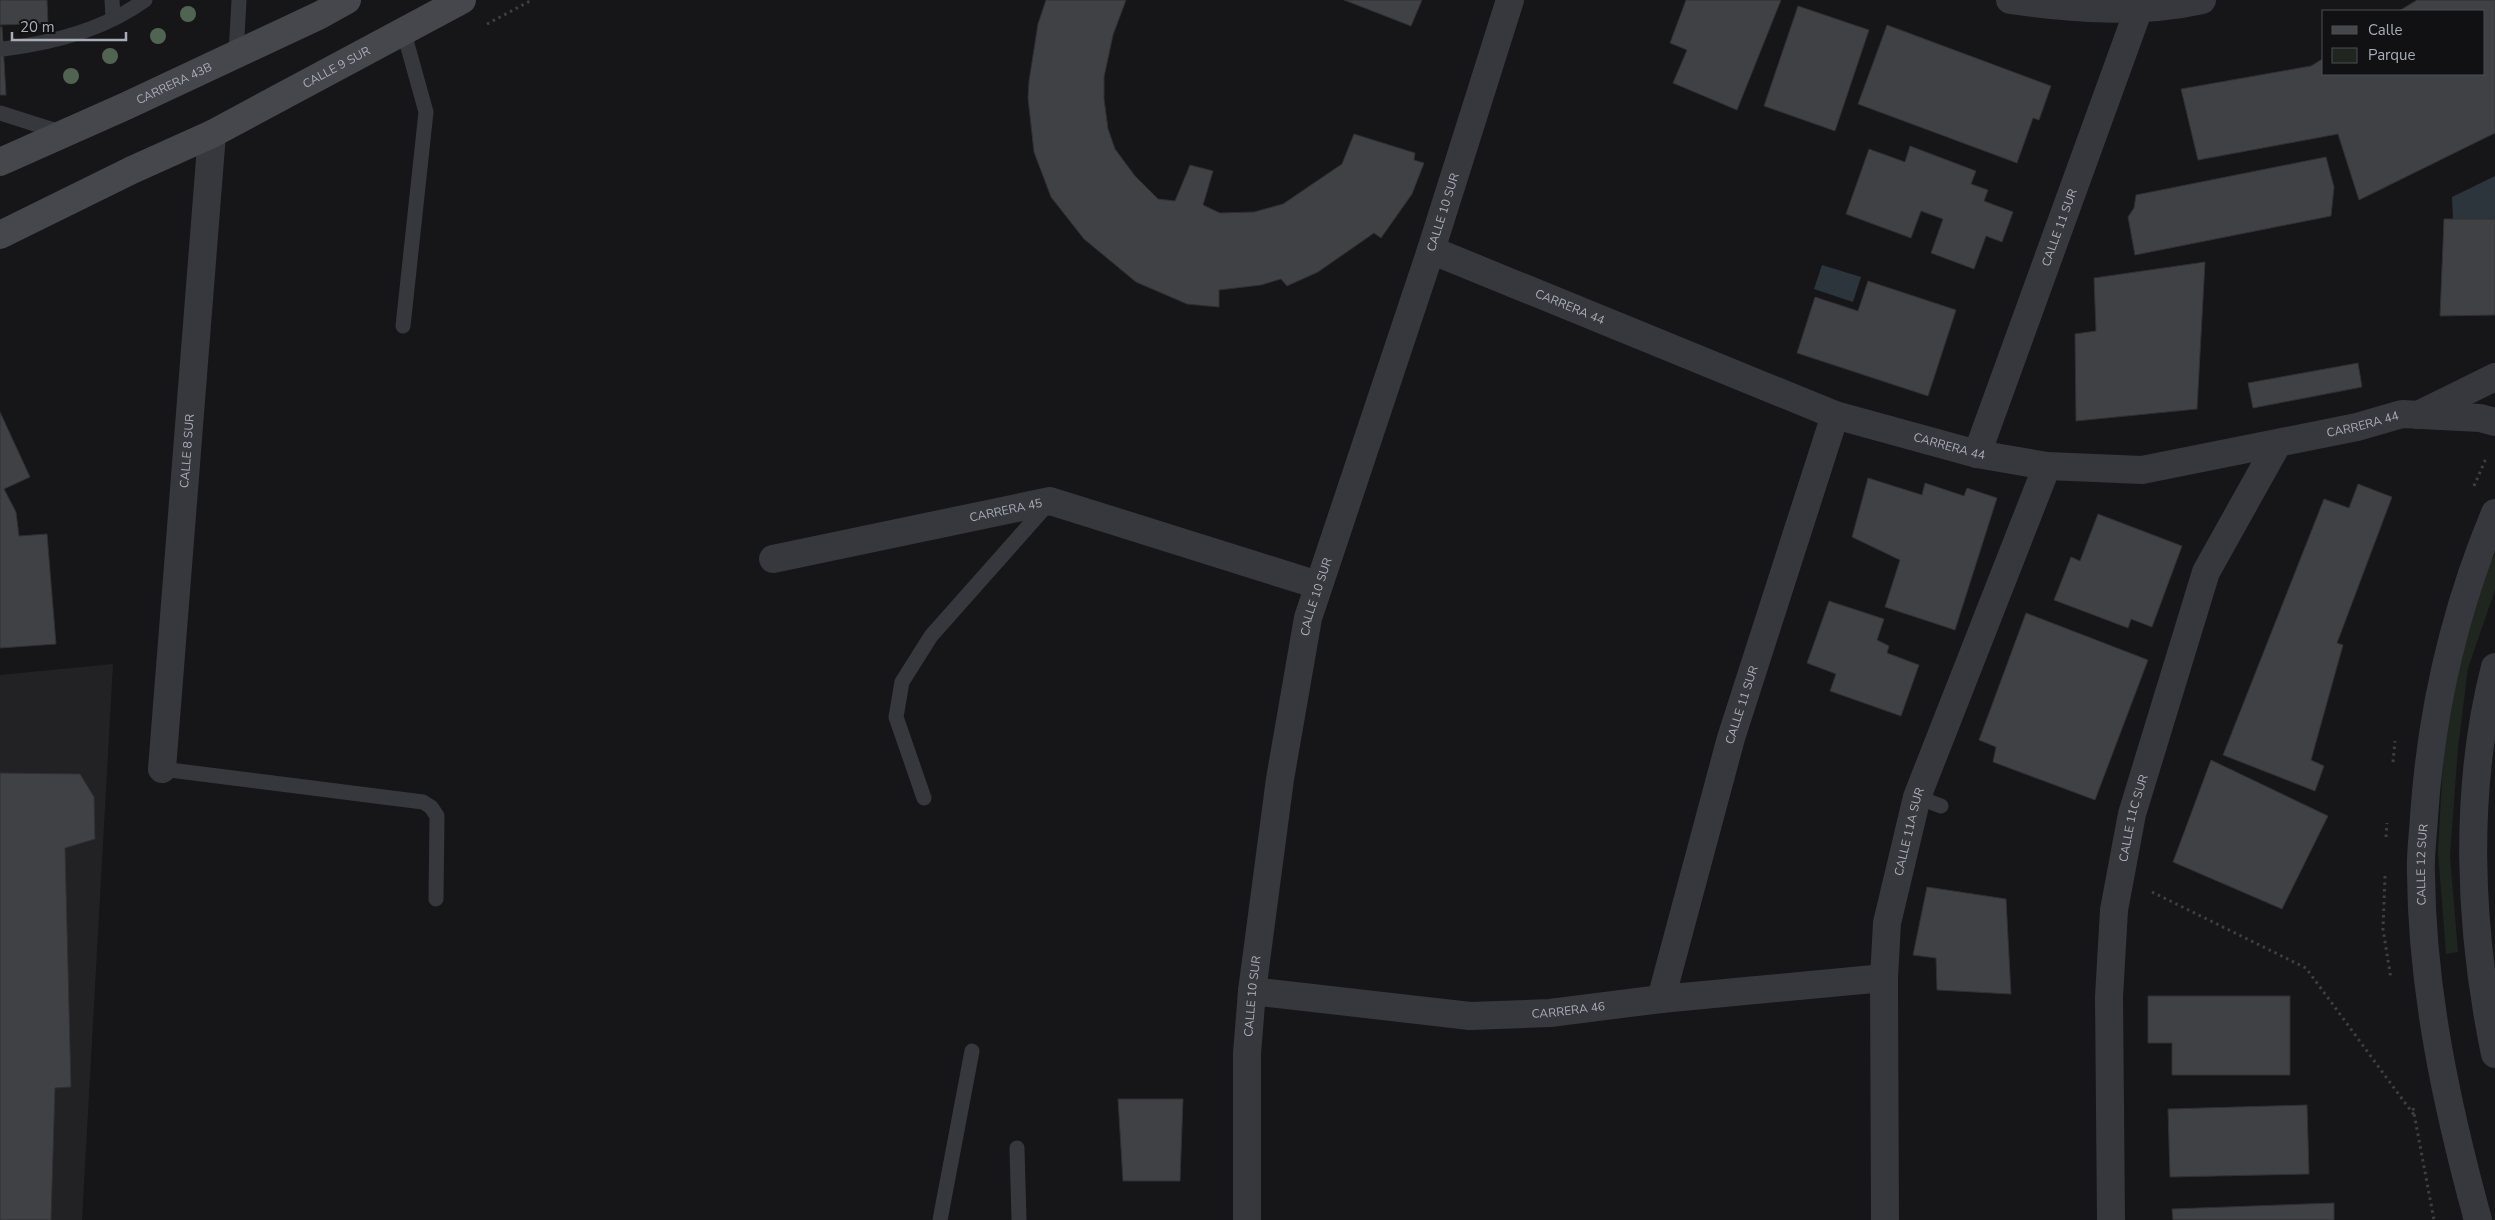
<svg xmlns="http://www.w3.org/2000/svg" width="2495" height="1220" viewBox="0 0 2495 1220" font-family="'Nunito Sans',sans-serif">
	<rect width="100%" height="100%" fill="#161618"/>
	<polygon fill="#222225" points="113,664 82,1220 0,1220 0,675"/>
	<polygon fill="#1e261f" points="2495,554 2495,590 2468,668 2458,748 2450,856 2458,952 2446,954 2438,852 2444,742 2455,664 2488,565"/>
	<g fill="#2c353c">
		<polygon points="2495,176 2495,219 2453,219 2452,197"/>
		<polygon points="1822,265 1861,277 1853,302 1814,289"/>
	</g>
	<g fill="#404145" stroke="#303034">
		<polygon points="0,0 47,0 48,23 0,25"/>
		<polygon points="1046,0 1126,0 1113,35 1104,77 1104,99 1108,129 1115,149 1135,176 1158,199 1175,201 1190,165 1213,171 1203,205 1220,213 1254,212 1283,204 1342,164 1354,134 1415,153 1414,160 1424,163 1412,194 1381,238 1374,233 1318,272 1287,286 1281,279 1261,285 1219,290 1219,307 1187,304 1136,282 1084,239 1051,197 1034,152 1028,98 1029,81 1038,24"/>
		<polygon points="1344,0 1422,0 1411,26"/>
		<polygon points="1686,0 1781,0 1737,110 1673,83 1687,50 1670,43"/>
		<polygon points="2417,0 2495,0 2495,133 2359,200 2338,134 2198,160 2181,89 2311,66 2324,58 2324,74 2484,74 2484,11 2399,11"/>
		<polygon points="1798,6 1869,30 1835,131 1764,106"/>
		<polygon points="1887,25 2051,86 2039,120 2033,118 2017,163 1858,104"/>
		<polygon points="0,27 2,27 6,95 0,95"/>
		<polygon points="1910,146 1976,171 1971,184 1988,190 1984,201 2013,212 2002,242 1986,236 1974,269 1931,253 1943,219 1921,211 1911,238 1846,214 1869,149 1905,162"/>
		<polygon points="2326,157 2334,187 2331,216 2135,255 2128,217 2134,208 2136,195"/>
		<polygon points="2444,219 2495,219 2495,315 2440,316"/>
		<polygon points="2205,262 2197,409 2076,421 2075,334 2096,331 2094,278"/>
		<polygon points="1868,281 1956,310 1928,396 1797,353 1815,297 1858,311"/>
		<polygon points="2358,363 2362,387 2253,408 2248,383"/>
		<polygon points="0,412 30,477 4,489 16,512 19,536 47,534 56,644 0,648"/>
		<polygon points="1868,478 1922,495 1925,483 1964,496 1967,488 1997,498 1955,630 1885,607 1900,560 1852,537"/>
		<polygon points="2358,484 2392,497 2337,643 2343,645 2311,760 2324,766 2315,791 2223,755 2324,499 2349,508"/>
		<polygon points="2098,514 2182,546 2152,627 2131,619 2128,628 2054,600 2071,557 2080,561"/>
		<polygon points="1829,601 1884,619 1877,640 1889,646 1887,653 1919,665 1901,716 1830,691 1836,674 1807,663"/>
		<polygon points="2026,613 2148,660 2095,800 1993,762 1996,747 1979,740"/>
		<polygon points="2211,760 2328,816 2282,909 2173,862"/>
		<polygon points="0,773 80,774 94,797 95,839 65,848 71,1087 55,1088 51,1220 0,1220"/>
		<polygon points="1927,887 2006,899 2011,994 1937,990 1936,958 1913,955"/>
		<polygon points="2148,996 2290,996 2290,1075 2172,1075 2172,1043 2148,1043"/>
		<polygon points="1118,1099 1183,1099 1180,1181 1123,1181"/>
		<polygon points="2307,1105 2309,1174 2170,1177 2168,1109"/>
		<polygon points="2334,1203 2334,1220 2173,1220 2172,1209"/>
	</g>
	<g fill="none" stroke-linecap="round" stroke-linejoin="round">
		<g stroke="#3d3f44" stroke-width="3" stroke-dasharray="2.5 4" stroke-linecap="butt">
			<polyline points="487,24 532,0"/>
			<polyline points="2474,486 2487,456"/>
			<polyline points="2393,762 2395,741"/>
			<polyline points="2386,837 2387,823"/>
			<polyline points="2385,876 2383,929 2391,979"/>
			<polyline points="2152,892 2306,968 2414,1115"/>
			<polyline points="2413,1108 2434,1220"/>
		</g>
		<g stroke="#37383d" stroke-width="15">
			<polyline points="112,0 113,18"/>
			<path d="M3,49c50,-6 101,-19 142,-49"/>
			<polyline points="236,54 239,0"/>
			<polyline points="0,113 63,133"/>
			<polyline points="403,326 426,112 404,33"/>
			<polyline points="162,769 423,802 431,807 437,816 436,899"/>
			<polyline points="1917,797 1941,806"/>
			<polyline points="924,798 896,717 902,682 931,636 1048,504"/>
			<polyline points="1017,1148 1019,1220"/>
			<polyline points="940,1220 972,1051"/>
		</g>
		<g stroke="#37383d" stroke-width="28">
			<path d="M2010,0c62,9 130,14 192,0"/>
			<path id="s1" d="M1431,250l404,165 142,39 70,12 95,4 215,-43 45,-13 78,4 15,4"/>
			<path id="s2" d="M1977,454l165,-454"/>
			<path id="s3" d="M773,559l277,-58 268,84"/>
			<path id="s4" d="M162,769l50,-635"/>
			<path id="s5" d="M1252,991l218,25 80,-3 111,-14 223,-21"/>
			<path id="s6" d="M1661,999l70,-261 104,-323"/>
			<path id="s7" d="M1247,1220v-166l5,-63 28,-212 28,-161 123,-368 79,-250"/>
			<path id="s8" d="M1885,1220l-1,-242 3,-55 30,-126 130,-331"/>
			<path id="s9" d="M2111,1220l-2,-223 5,-87 18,-96 74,-242 72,-129"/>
		</g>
		<g stroke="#37383d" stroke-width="28">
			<polyline points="2418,415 2495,377"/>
			<path d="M2495,667c-32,125 -26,261 0,387"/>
			<path id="s10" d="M2478,1220c-31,-113 -56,-229 -57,-346 -1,-19 2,-38 3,-57 7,-106 30,-206 71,-304"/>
		</g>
		<g stroke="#45474d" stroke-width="28">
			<path id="s11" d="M0,162l126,-56 194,-91 27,-15"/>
			<path id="s12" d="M0,235l132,-65 80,-36 250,-134"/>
		</g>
	</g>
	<g fill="#506452">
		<circle cx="188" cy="14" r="8"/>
		<circle cx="158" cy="36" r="8"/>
		<circle cx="110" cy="56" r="8"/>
		<circle cx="71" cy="76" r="8"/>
	</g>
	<g text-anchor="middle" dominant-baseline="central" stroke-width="5" stroke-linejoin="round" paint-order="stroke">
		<g font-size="12" fill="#a8adb8" stroke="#111113">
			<text stroke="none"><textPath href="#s12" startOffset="376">CALLE 9 SUR</textPath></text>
			<text stroke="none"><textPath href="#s11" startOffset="191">CARRERA 43B</textPath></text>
			<text stroke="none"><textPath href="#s7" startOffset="1034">CALLE 10 SUR</textPath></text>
			<text stroke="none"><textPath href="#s2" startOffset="241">CALLE 11 SUR</textPath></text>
			<text stroke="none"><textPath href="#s1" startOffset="150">CARRERA 44</textPath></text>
			<text stroke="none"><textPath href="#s1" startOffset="975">CARRERA 44</textPath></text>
			<text stroke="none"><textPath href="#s1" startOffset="555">CARRERA 44</textPath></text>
			<text stroke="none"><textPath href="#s4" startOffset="319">CALLE 8 SUR</textPath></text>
			<text stroke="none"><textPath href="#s3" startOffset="238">CARRERA 45</textPath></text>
			<text stroke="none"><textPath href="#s7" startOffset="629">CALLE 10 SUR</textPath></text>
			<text stroke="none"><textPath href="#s6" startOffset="305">CALLE 11 SUR</textPath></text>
			<text stroke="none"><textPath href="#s9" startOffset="404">CALLE 11C SUR</textPath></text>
			<text stroke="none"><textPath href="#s8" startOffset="391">CALLE 11A SUR</textPath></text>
			<text stroke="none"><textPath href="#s10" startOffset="361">CALLE 12 SUR</textPath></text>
			<text stroke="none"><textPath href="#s7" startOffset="224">CALLE 10 SUR</textPath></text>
			<text stroke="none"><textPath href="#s5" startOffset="318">CARRERA 46</textPath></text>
		</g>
	</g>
	<rect x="2322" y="10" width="162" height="65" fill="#111113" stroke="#4d4f55"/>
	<rect x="2332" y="26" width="25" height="8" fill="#45474d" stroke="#4d4f55"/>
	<text x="2368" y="35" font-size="15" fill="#a8adb8">Calle</text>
	<rect x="2332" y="48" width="25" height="15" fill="#1e261f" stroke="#4d4f55"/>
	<text x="2368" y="60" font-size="15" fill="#a8adb8">Parque</text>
	<path d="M12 32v8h114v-8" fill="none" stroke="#a8adb8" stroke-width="2.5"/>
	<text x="20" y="32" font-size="15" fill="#a8adb8" stroke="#111113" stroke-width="4" paint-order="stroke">20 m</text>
</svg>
